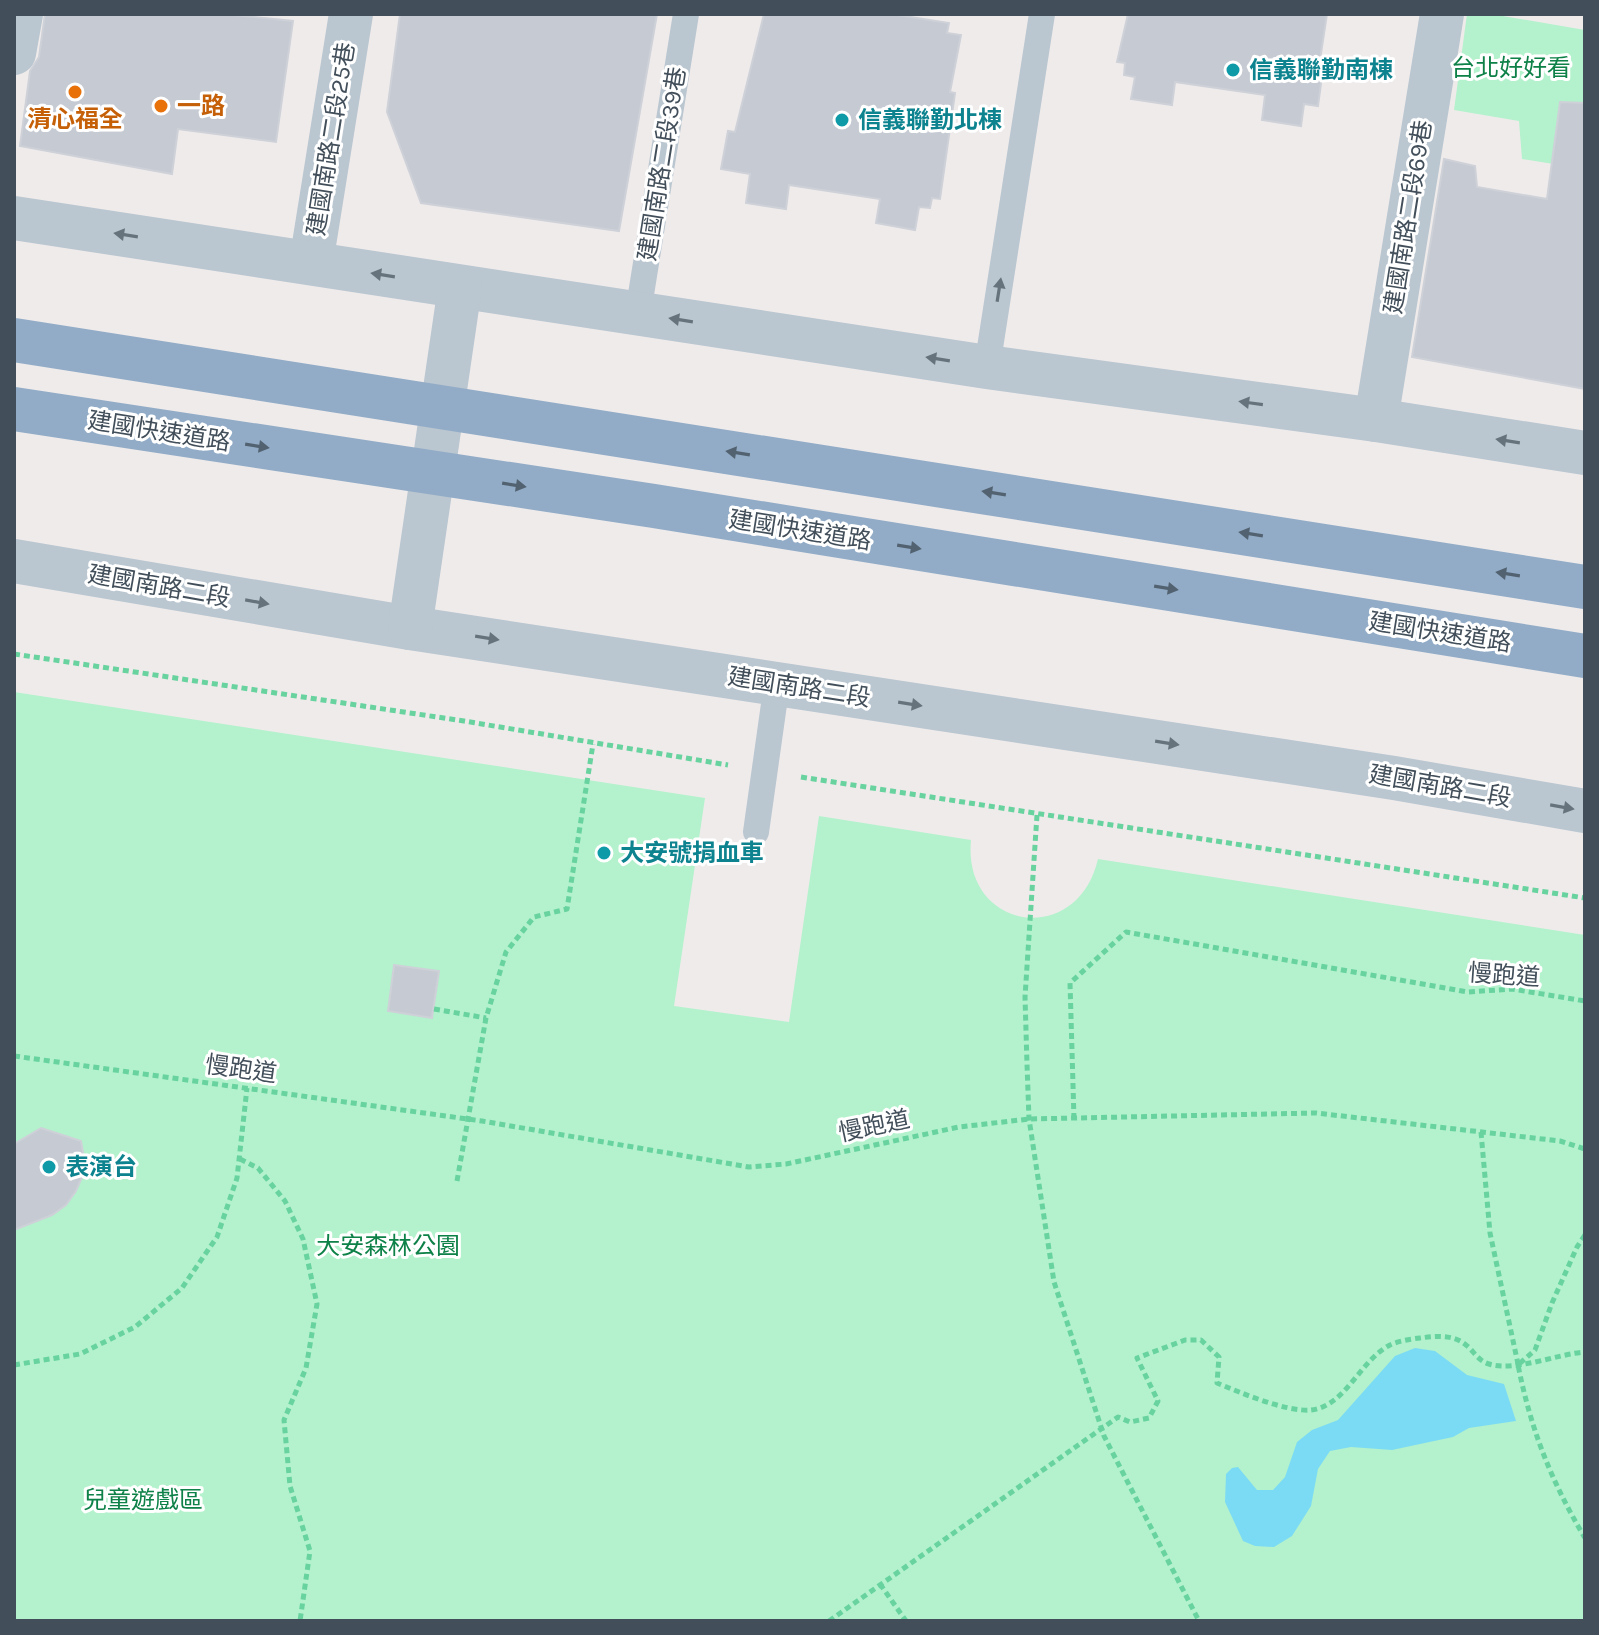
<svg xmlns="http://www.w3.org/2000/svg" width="1599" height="1635" viewBox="0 0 1599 1635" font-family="Karla,'Noto Sans TC',sans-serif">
	<rect width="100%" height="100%" fill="#efebeb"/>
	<g fill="#b3f2cc">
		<polygon points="1467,14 1491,14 1585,30 1585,169 1522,159 1519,121 1454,110"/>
		<path d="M14,692l691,106 -31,208 115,16 30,-206 152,24c-9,90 106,109 127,19l487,76v686h-1571z"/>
	</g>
	<polygon fill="#7cdbf4" points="1415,1348 1435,1351 1467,1375 1504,1384 1516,1421 1469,1428 1453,1437 1392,1450 1351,1447 1330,1451 1318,1469 1311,1506 1292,1536 1274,1547 1255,1546 1243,1541 1225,1502 1226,1474 1232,1468 1238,1467 1257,1490 1273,1490 1285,1477 1297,1442 1312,1430 1338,1420 1395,1356"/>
	<g fill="#c6cad2" stroke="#ced1d8" stroke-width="2">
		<polygon points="45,14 224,14 293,21 276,142 178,129 172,174 20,146 30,71 39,57"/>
		<polygon points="400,14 657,14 619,231 421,203 387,112"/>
		<polygon points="764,14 892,14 949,23 947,33 961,35 950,92 955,93 940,199 932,198 930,208 919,207 915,230 876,223 880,199 789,185 786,209 746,203 750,174 721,169 728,131 735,132"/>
		<polygon points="1128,14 1327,14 1320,60 1324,61 1318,106 1304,104 1301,126 1262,120 1265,95 1175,82 1172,105 1131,99 1135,77 1124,75 1125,63 1117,62"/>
		<polygon points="1560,102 1585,103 1585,389 1412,357 1444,159 1475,166 1477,187 1547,199"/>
		<polygon points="394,965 439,971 432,1018 388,1011"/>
		<polygon points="41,1128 81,1141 84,1158 83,1175 76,1191 66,1205 52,1215 14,1230 14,1144"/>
	</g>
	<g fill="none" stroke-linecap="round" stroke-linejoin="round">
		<g stroke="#68d39f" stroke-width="5" stroke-dasharray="6 4" stroke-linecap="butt">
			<polyline points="14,654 464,721 728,765"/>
			<polyline points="801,777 1585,898"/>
			<polyline points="1037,815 1025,997 1027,1064 1029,1119 1054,1282 1104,1436 1199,1621"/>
			<polyline points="434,1009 486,1018"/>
			<polyline points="14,1056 482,1121 749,1167 786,1164 959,1127 1029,1119 1316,1113 1560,1141 1585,1149"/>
			<polyline points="1074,1119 1070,983 1126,932 1468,992 1512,989 1585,1001"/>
			<polyline points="1481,1132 1490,1233 1518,1364"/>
			<polyline points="240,1159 258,1168 285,1201 303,1239 317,1304 306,1368 284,1420 290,1486 310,1551 300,1621"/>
			<polyline points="457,1181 486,1018 506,952 534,917 567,909 593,744"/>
			<path d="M1585,1235l-8,12 -25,56 -17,47 -17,15c13,65 33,116 67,173"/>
			<polyline points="14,1365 80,1354 135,1327 182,1288 217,1237 237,1178 247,1088"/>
			<polyline points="880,1584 906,1621"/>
			<path d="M829,1621l289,-204 12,5 19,-4 9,-17 -21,-43 48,-18h16l18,17 -2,26c24,10 69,29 94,27 35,-4 49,-50 79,-65 8,-4 21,-6 30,-7 15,-2 33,-4 46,7 8,6 12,16 23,19 26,8 68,-10 96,-12"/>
		</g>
		<g stroke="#bac6d0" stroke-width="26">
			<polyline points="638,313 686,14"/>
			<polyline points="987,367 1042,14"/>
			<polyline points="756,832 777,683"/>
		</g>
		<g stroke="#bac6d0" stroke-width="44">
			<polyline points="14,53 21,14"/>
			<polyline points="311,263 351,14"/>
		</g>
		<g stroke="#bac6d0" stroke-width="44">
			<polyline points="14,218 987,367 1376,420 1585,453"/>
			<polyline points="1376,420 1442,14"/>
			<polyline points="14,561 410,628 1394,778 1585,811"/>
			<polyline points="410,628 460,287"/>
		</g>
		<g stroke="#92acc7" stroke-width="44">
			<polyline points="14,340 1585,587"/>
			<polyline points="14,409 654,506 1585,656"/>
		</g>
	</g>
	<defs><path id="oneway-solid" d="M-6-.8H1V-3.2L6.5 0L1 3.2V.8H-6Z" transform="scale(2)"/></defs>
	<g fill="#66737d">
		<use href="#oneway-solid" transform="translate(126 235) rotate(-171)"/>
		<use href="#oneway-solid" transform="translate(383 275) rotate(-171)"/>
		<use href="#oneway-solid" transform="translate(999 290) rotate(-81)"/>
		<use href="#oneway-solid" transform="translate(681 320) rotate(-171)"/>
		<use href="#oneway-solid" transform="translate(938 359) rotate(-171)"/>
		<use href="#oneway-solid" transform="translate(1251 403) rotate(-172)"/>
		<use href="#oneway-solid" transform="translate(1508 441) rotate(-171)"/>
		<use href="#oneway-solid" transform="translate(257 602) rotate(10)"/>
		<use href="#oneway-solid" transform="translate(487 638) rotate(9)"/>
		<use href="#oneway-solid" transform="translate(910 704) rotate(9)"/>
		<use href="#oneway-solid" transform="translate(1167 743) rotate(9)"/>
		<use href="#oneway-solid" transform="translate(1562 807) rotate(10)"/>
	</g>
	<g fill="#526270">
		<use href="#oneway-solid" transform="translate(257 446) rotate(9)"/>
		<use href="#oneway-solid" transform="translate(738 453) rotate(-171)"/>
		<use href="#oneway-solid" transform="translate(514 485) rotate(9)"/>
		<use href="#oneway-solid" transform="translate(994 493) rotate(-171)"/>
		<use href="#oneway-solid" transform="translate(1251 534) rotate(-171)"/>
		<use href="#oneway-solid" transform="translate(909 547) rotate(9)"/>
		<use href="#oneway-solid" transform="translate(1508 574) rotate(-171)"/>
		<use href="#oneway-solid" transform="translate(1166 588) rotate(9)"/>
	</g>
	<g fill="#0f9aa8" stroke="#fff" stroke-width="3">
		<circle cx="1233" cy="70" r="8"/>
		<circle cx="842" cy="120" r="8"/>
		<circle cx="604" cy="853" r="8"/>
		<circle cx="49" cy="1167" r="8"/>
	</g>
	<g fill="#e8710a" stroke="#fff" stroke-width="3">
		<circle cx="75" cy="92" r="8"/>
		<circle cx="161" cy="106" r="8"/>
	</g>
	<g text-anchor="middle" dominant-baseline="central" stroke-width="6" stroke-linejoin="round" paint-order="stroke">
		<g font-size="24" fill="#0d8147" stroke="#fff">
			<text x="1511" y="68">台北好好看</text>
			<text x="388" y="1246">大安森林公園</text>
			<text x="143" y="1500">兒童遊戲區</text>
		</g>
		<g font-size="24" font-weight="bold" fill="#0d838f" stroke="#fff" text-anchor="start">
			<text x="1249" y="70">信義聯勤南棟</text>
			<text x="858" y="120">信義聯勤北棟</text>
			<text x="620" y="853">大安號捐血車</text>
			<text x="65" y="1167">表演台</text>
		</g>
		<g font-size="24" font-weight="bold" fill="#c56008" stroke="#fff" text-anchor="start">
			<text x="177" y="106">一路</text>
			<text x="75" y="119" text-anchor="middle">清心福全</text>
		</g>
		<g font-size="24" fill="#424f5a" stroke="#fff">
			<text transform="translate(331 139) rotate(-81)">建國南路二段25巷</text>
			<text transform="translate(662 164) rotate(-81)">建國南路二段39巷</text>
			<text transform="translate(1408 217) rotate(-81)">建國南路二段69巷</text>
			<text transform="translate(159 431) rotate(9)">建國快速道路</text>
			<text transform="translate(800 530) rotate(9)">建國快速道路</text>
			<text transform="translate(159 586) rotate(10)">建國南路二段</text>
			<text transform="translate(1440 632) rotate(9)">建國快速道路</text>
			<text transform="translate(799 687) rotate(9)">建國南路二段</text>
			<text transform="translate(1440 786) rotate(10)">建國南路二段</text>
			<text transform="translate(1504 975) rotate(4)">慢跑道</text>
			<text transform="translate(241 1069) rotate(8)">慢跑道</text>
			<text transform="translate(874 1126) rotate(-12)">慢跑道</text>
		</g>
	</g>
	<rect width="1599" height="1635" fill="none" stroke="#424f5a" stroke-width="32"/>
</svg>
